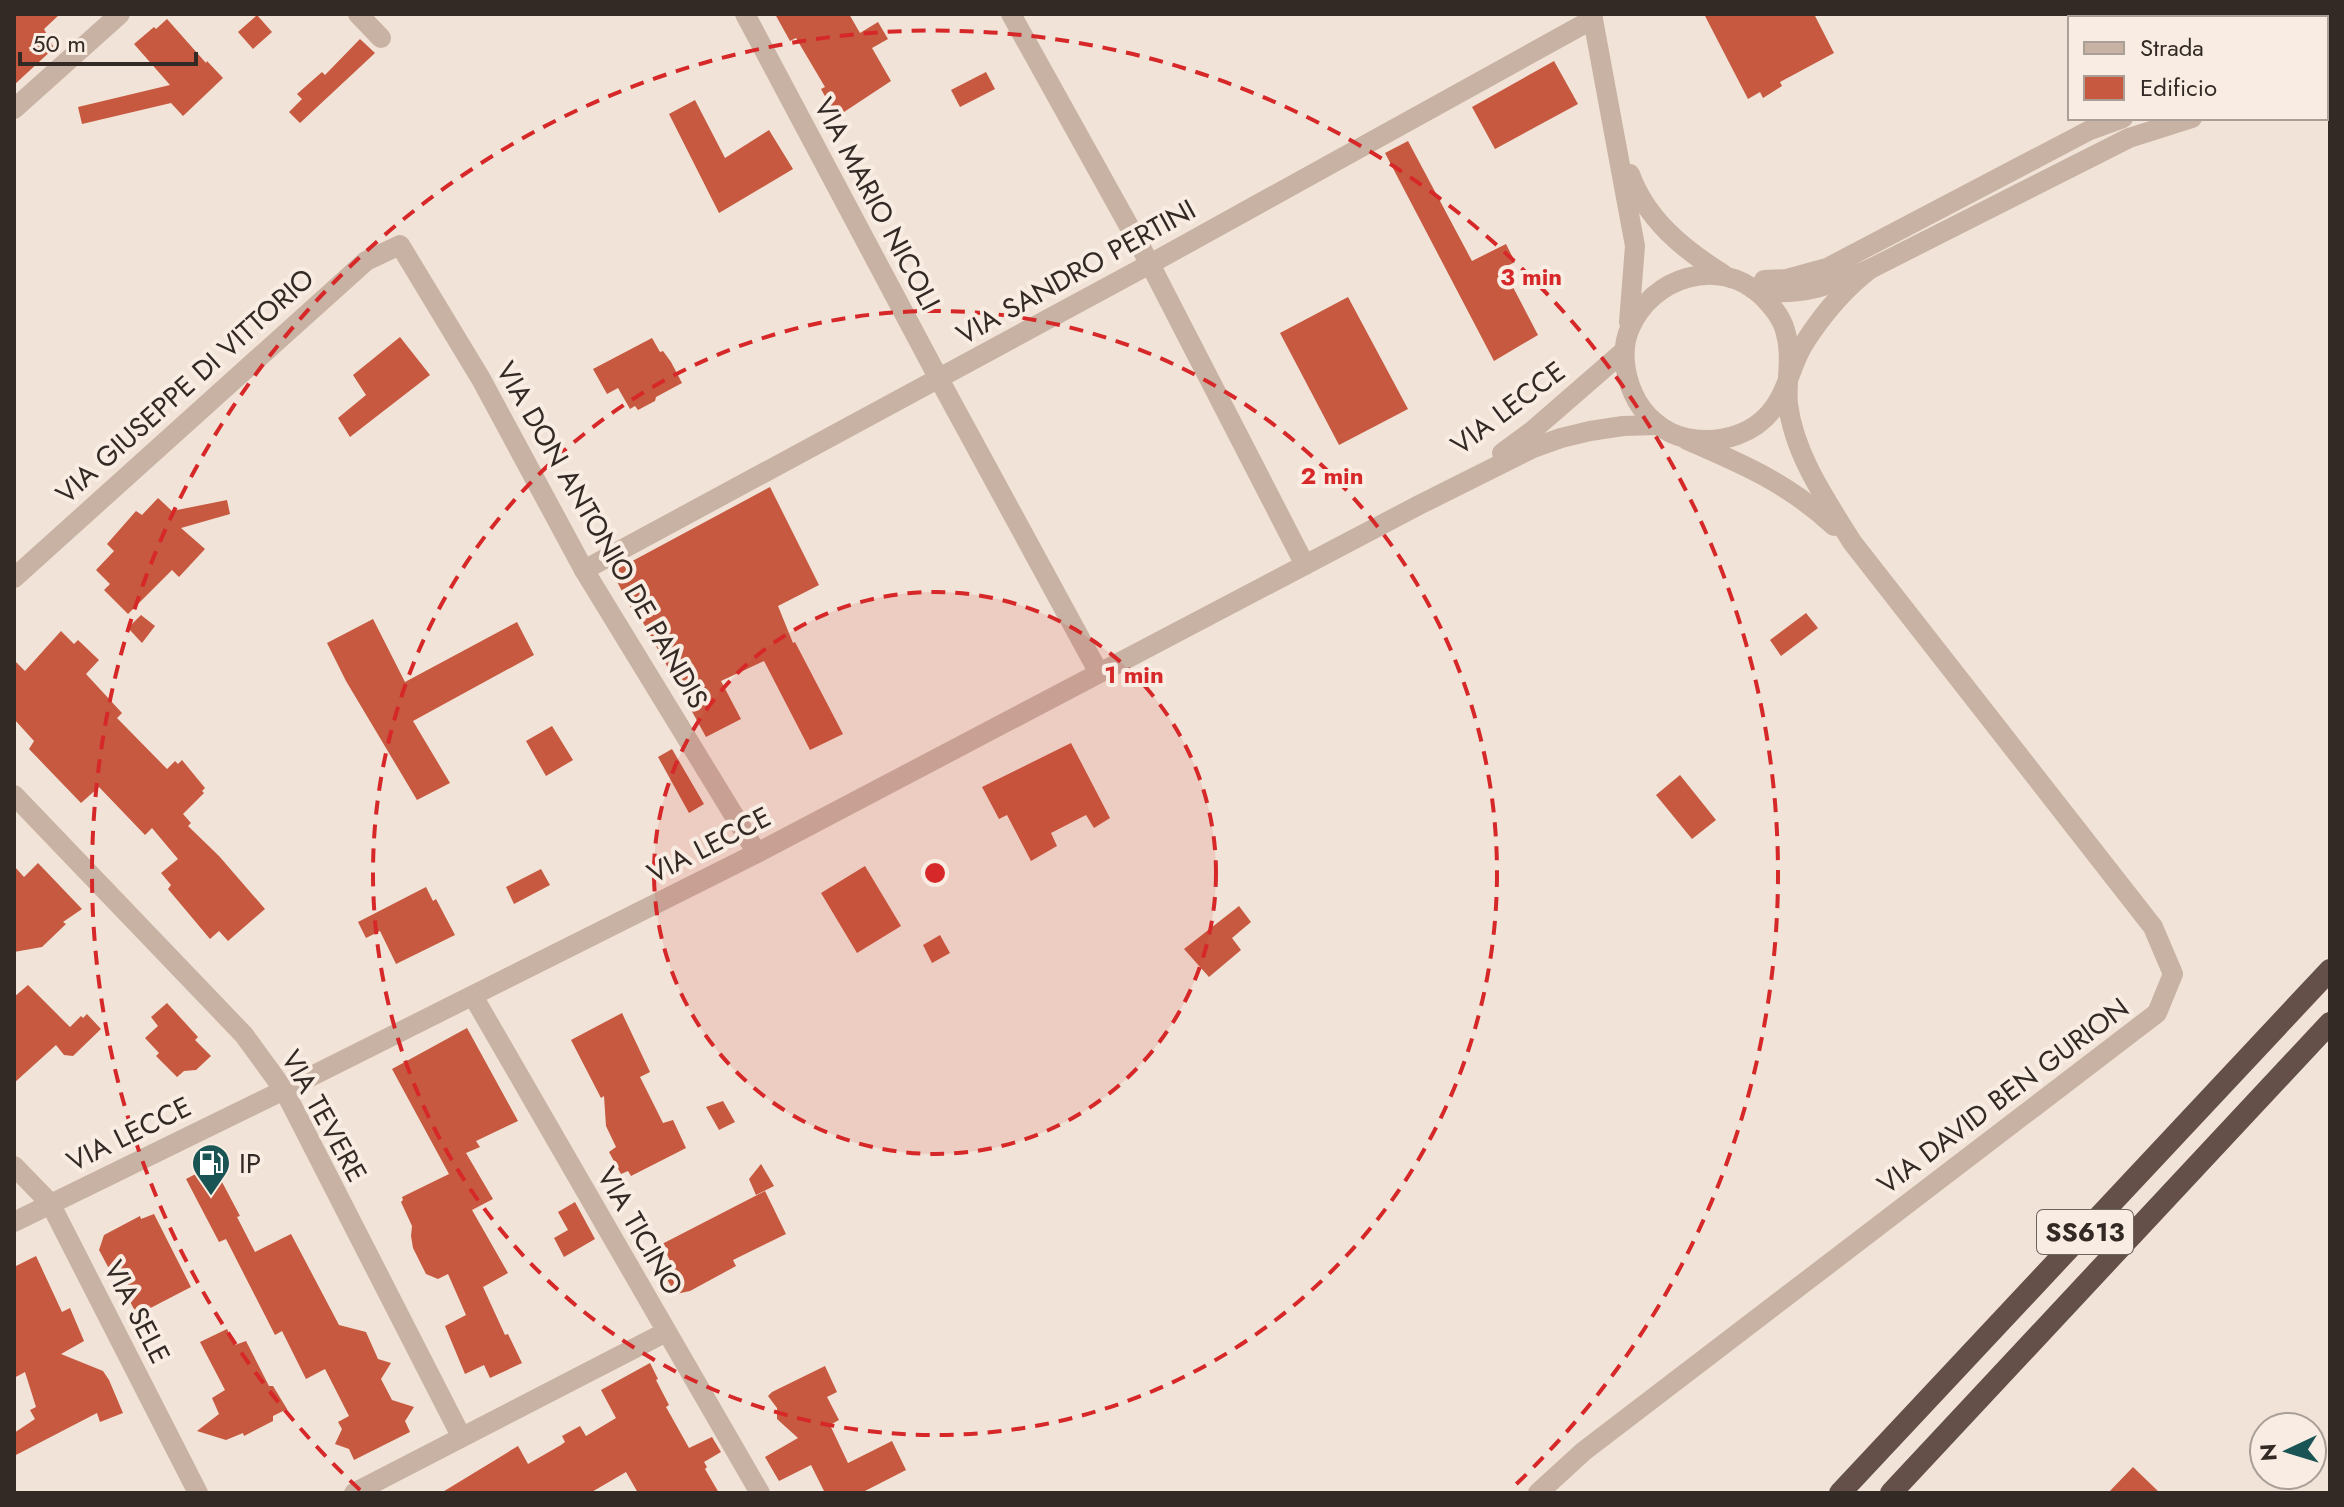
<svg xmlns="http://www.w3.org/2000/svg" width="2344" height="1507" viewBox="0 0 2344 1507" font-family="Jost,sans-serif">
	<rect width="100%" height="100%" fill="#f1e3d7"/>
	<g fill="#c6593f">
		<polygon points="14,14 60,14 44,29 54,48 14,85"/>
		<polygon points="775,14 849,14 860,33 878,22 888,39 872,48 891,81 841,114 838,110 832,109 821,89 825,87 796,38 790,41"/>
		<polygon points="1704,14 1814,14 1834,53 1780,82 1782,86 1763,98 1760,92 1748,99"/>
		<polygon points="257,15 272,32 253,49 238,32"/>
		<polygon points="167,19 206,63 207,61 223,78 183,116 171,103 82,124 78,107 170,85 134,44 154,27 156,29"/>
		<polygon points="360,39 375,53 300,123 289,112 302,99 297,94 322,72 325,75"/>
		<polygon points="1554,61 1578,104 1495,149 1472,107"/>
		<polygon points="986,72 995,89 960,107 951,90"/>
		<polygon points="695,100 725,158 769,130 793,169 719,213 669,114"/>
		<polygon points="1408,141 1472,261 1506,244 1515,262 1503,268 1538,335 1494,361 1385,153"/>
		<polygon points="1348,297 1408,409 1339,445 1280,333"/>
		<polygon points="400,337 430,375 350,437 338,418 366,395 353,375"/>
		<polygon points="652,338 660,352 663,351 671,362 682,383 656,397 655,401 638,410 635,406 630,409 618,388 607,394 593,369"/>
		<polygon points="770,487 819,585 778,606 793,643 795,642 843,734 810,750 764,661 721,681 741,719 706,737 639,615 635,616 612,572"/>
		<polygon points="158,498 172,511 227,500 230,514 181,528 205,549 179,577 172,570 128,614 104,590 110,584 96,570 114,551 107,544 136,511 142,515"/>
		<polygon points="1806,613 1818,628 1781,656 1770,640"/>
		<polygon points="141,615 155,626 142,643 128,628"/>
		<polygon points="373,619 405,682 517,622 534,655 413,721 450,783 417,800 346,681 327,643"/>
		<polygon points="61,631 74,644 78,640 99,660 86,674 122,713 117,718 167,769 175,761 178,764 182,760 205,788 202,791 204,793 183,814 191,823 188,826 219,856 265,909 228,941 219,931 210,939 168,889 171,885 161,873 178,859 152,828 145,835 99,787 81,803 29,749 34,741 14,719 14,660 25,671"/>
		<polygon points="552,726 573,760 546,776 526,741"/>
		<polygon points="1071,743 1110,818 1094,828 1086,815 1051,833 1057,846 1031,861 1007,815 999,819 982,787"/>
		<polygon points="672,749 704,804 689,813 658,757"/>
		<polygon points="1680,775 1716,820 1692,839 1656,795"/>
		<polygon points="38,863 82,909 63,922 66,924 42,947 14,952 14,866 24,877"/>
		<polygon points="865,866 901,926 857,953 821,893"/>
		<polygon points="541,869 550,885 514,904 506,887"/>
		<polygon points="426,887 433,901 436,899 455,935 396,964 380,931 366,938 358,922"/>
		<polygon points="1239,906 1251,922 1232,938 1241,950 1209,977 1184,949"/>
		<polygon points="940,935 950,953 932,963 923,945"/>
		<polygon points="28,985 70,1027 81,1016 83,1018 87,1014 101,1029 73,1056 64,1055 56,1045 14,1083 14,997"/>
		<polygon points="167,1003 198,1037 195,1040 211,1056 196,1070 184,1071 177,1077 156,1056 159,1053 145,1038 158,1026 151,1017"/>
		<polygon points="622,1013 650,1072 640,1077 663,1123 673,1120 686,1148 631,1176 628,1171 621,1174 609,1152 616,1147 606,1126 604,1096 601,1098 571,1040"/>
		<polygon points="467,1028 518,1121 476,1141 480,1147 466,1153 493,1199 472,1210 508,1273 483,1287 505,1335 508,1334 522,1363 490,1378 484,1365 465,1374 445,1326 466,1315 448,1274 438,1279 426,1274 413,1248 411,1236 412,1226 401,1202 403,1200 402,1197 449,1174 392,1069"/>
		<polygon points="723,1101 735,1122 719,1130 706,1107"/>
		<polygon points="761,1164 774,1186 756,1195 749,1179"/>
		<polygon points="213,1165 240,1216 237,1217 255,1252 291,1234 339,1325 366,1332 378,1359 391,1363 381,1379 392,1400 414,1407 405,1421 410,1432 354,1460 349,1449 335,1444 342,1429 338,1422 349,1416 325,1369 306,1379 282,1331 275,1335 226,1239 219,1242 186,1179"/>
		<polygon points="765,1191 786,1234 733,1260 736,1266 690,1291 676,1294 666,1278 676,1273 662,1244"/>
		<polygon points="575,1202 595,1239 564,1257 554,1238 568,1230 558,1212"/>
		<polygon points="154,1214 191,1287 137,1315 117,1276 114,1278 99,1250 104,1235 140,1216 141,1219"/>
		<polygon points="36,1256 62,1312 70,1308 84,1341 61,1354 103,1371 109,1380 123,1413 100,1422 97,1413 14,1456 14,1433 35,1419 30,1410 36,1407 25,1372 14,1378 14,1267"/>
		<polygon points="227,1329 235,1345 246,1341 269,1386 273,1386 287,1409 273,1416 273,1421 244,1436 243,1433 226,1440 197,1431 219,1414 212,1398 225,1390 200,1342"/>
		<polygon points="650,1363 658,1379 656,1380 669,1405 666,1407 689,1448 712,1437 721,1452 704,1462 707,1467 705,1469 719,1493 638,1493 626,1472 590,1493 441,1493 518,1446 528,1464 561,1445 565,1442 562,1436 580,1426 586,1436 616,1418 601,1390"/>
		<polygon points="825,1366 837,1392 827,1397 839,1420 830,1425 848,1463 892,1441 906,1470 861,1493 825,1493 811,1465 779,1481 765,1457 798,1438 777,1419 777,1408 768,1396 772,1392"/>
		<polygon points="2133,1467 2160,1493 2108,1493"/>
	</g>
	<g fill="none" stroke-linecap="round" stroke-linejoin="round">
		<g stroke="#c8b2a3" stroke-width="20">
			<polyline points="358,14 381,38"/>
			<polyline points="745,14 939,379 1099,673"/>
			<polyline points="1011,14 1150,264 1305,565"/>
			<polyline points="2211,14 2213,18"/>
			<polyline points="2239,18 2246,14"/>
			<polyline points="14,109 120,14"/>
			<path d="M1687,440c56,24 102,44 147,86"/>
			<polyline points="584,570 1150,264 1593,19"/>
			<polyline points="14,578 366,261 400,245 481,379 584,570 757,853"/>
			<polyline points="14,795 244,1035 284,1090 461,1436"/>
			<polyline points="473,996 760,1493"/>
			<polyline points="14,1166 50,1203 198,1493"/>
			<polyline points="354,1493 666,1332"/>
			<path d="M1538,1493l46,-42 573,-438 16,-39 -20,-47 -301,-385c-26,-42 -58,-88 -64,-138 -1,-8 0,-17 0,-26"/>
		</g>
		<g stroke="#c8b2a3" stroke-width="20">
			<polyline points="1592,14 1635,246 1629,322"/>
			<polyline points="2326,31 2330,29"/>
			<polyline points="2326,96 2330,95"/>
			<path d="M1630,174c16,45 54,76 93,100"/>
			<polyline points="1764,280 1787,279 1827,268 2090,130 2123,118"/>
			<path d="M1753,289c42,10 78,-4 117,-20l259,-131 63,-20"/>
			<path d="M1788,378c1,-17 2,-32 -3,-48 -4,-14 -14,-25 -24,-35 -43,-39 -109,-18 -131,33 -9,20 -6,45 3,65 9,21 30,41 54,45 34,7 71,-4 90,-35 12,-19 16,-43 28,-61 18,-28 39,-53 65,-73"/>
			<polyline points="1502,453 1532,431 1624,351"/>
			<polyline points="14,1222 284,1090 757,853 1421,504 1533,448 1561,438 1590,431 1623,426 1658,425"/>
		</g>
		<g stroke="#645049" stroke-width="22">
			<polyline points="1840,1493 2330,970"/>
			<polyline points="1891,1493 2330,1023"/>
		</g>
	</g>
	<circle cx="935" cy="873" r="281" fill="#d62828" fill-opacity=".12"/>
	<g fill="none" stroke="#d62828" stroke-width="4" stroke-dasharray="14 10">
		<circle cx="935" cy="873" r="281"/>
		<circle cx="935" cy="873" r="562"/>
		<path d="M360 1490A843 843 0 1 1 1510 1490"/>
	</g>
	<defs>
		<g id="fuel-pin" transform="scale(2)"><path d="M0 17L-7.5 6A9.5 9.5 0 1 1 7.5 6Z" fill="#1b5454" stroke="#f9ede3"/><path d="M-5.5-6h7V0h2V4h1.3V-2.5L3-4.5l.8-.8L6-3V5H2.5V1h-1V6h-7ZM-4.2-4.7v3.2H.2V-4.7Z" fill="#fff"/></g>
	</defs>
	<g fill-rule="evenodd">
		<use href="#fuel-pin" x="211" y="1163"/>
	</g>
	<g text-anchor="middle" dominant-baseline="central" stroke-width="8" stroke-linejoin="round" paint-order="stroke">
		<rect fill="#f9ede3" stroke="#6e645e" stroke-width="2" x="2037" y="1210" width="96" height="44" rx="6"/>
		<g font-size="26" font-weight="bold" fill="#332925">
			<text x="2085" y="1232">SS613</text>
		</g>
		<g font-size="28" fill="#332925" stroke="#f9ede3">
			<text transform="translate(877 204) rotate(62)">VIA MARIO NICOLI</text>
			<text transform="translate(1076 272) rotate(-29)">VIA SANDRO PERTINI</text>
			<text transform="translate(185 386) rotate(-42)">VIA GIUSEPPE DI VITTORIO</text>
			<text transform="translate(1508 408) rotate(-37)">VIA LECCE</text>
			<text transform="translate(602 535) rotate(60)">VIA DON ANTONIO DE PANDIS</text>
			<text transform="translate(709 845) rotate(-27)">VIA LECCE</text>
			<text transform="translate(2003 1096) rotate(-37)">VIA DAVID BEN GURION</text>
			<text transform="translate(324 1116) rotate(61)">VIA TEVERE</text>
			<text transform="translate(129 1134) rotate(-26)">VIA LECCE</text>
			<text transform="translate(640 1231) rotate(60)">VIA TICINO</text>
			<text transform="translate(137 1312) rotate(63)">VIA SELE</text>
		</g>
		<g font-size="28" fill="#332925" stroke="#f9ede3" text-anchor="start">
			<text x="239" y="1163">IP</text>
		</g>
	</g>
	<circle cx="935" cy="873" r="12" fill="#d62828" stroke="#f9ede3" stroke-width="4"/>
	<g font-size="24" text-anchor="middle" font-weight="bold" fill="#d62828" stroke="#f9ede3" stroke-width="8" stroke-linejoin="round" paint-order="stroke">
		<text x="1531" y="285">3 min</text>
		<text x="1332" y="484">2 min</text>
		<text x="1134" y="683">1 min</text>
	</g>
	<rect width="2344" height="1507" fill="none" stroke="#332925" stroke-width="32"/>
	<rect x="2068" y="16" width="260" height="104" fill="#f9ede3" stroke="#aa9f97" stroke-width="2"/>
	<rect x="2084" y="42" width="40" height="12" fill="#c8b2a3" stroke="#aa9f97" stroke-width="2"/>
	<text x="2140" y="56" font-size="24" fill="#332925">Strada</text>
	<rect x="2084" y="76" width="40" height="24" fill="#c6593f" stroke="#aa9f97" stroke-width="2"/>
	<text x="2140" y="96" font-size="24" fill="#332925">Edificio</text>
	<g transform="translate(2288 1451) rotate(266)"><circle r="38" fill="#f9ede3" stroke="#aa9f97" stroke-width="2"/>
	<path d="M0-6L14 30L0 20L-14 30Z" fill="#1b5454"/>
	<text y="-12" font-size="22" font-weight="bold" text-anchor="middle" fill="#332925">N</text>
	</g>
	<path d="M20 52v12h176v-12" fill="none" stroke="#332925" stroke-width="4"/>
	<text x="32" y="52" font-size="24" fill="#332925" stroke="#f9ede3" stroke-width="6" paint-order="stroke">50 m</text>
</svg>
